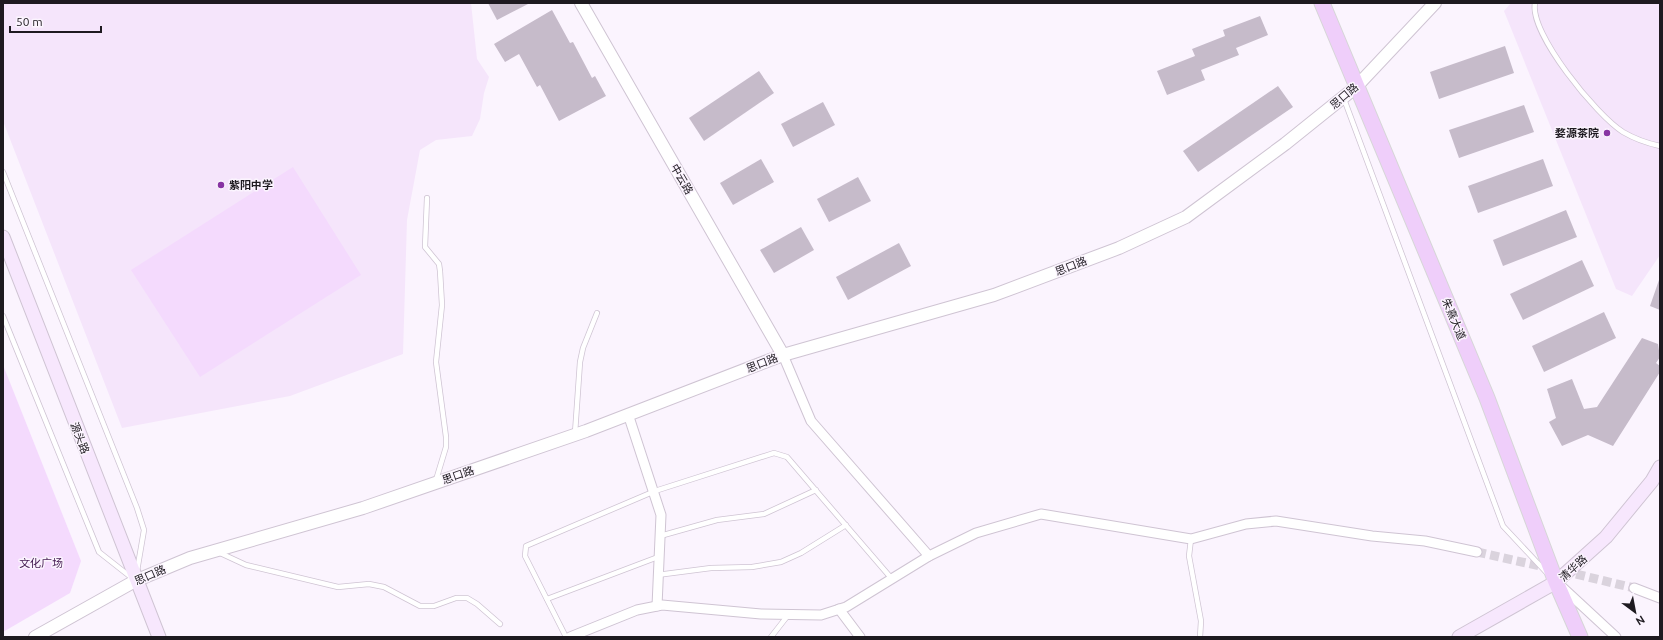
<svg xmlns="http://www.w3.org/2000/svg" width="1663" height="640" viewBox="0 0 1663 640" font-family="Ubuntu,'Noto Sans SC',sans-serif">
	<rect width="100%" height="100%" fill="#fbf4fe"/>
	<g fill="#f5e5fb">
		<polygon points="3,3 471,3 477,59 489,77 484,93 480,119 472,136 436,140 420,150 407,220 403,354 290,396 122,428 3,121"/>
		<polygon points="1511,3 1660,3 1660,255 1632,296 1616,289 1504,11"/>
	</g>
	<g fill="#f4dafd">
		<polygon points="293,167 361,275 200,377 131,270"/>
		<polygon points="3,365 81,561 70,593 3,632"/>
	</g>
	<g fill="#c6bbca">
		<polygon points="488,3 530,3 497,20"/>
		<polygon points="552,10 570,43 573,42 592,78 595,76 606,96 559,121 540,85 537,87 519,54 505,62 494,44"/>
		<polygon points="1260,16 1268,35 1236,48 1239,55 1201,70 1205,80 1167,95 1157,71 1195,56 1192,49 1225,36 1223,30"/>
		<polygon points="1505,46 1514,73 1439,99 1430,72"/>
		<polygon points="759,71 774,93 704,141 689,118"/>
		<polygon points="1278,86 1293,107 1198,172 1183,151"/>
		<polygon points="823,102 835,125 793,147 781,124"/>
		<polygon points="1524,105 1534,132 1459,158 1449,130"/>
		<polygon points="761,159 774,182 733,205 720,183"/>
		<polygon points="1543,159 1553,186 1478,213 1468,186"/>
		<polygon points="858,177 871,201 829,222 817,199"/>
		<polygon points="1566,210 1577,237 1503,266 1493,240"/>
		<polygon points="801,227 814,250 774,273 760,250"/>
		<polygon points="899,243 911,266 848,300 836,277"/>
		<polygon points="1582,260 1594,286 1523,320 1510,294"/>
		<polygon points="1659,280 1660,280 1660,310 1650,306"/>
		<polygon points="1604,312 1616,338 1544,372 1532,346"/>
		<polygon points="1642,338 1658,344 1660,357 1656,363 1660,366 1660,372 1613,446 1588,435 1562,446 1549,422 1556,418 1547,389 1572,379 1584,409 1597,407"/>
	</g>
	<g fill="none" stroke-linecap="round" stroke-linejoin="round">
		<g stroke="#dad3dd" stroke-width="9" stroke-dasharray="9 4.5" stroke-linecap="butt">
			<polyline points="1477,552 1549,568"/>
			<polyline points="1563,571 1634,588"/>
		</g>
		<g stroke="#cfc4d3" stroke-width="6">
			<g id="service">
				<path d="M1535,3c-6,30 62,113 88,129 12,7 23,11 37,14"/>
				<polyline points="1344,99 1503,526 1546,572"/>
				<polyline points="3,172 137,508 144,530 137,571"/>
				<polyline points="427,198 425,247 439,264 440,271 442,305 436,362 446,437 446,447 436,480"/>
				<polyline points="3,316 99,552 132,578"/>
				<polyline points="575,433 580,362 583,348 597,313"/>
				<polyline points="660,536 717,520 764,514 816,490"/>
				<polyline points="1191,539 1189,556 1201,621 1200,637"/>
				<polyline points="218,552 246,565 338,587 369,584 384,587 420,606 434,606 456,598 467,598 477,604 500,624"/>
				<polyline points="657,575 711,568 752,567 781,562 801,553 846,525"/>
				<polyline points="547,599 658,557"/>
				<polyline points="566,637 525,556 526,546 655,491 774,453 787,457 892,579"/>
				<polyline points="771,637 789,614"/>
			</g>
		</g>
		<g stroke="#cfc4d3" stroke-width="11">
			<g id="minor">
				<polyline points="783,355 811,421 929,556 976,533 1041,514 1191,539 1246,524 1276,521 1372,536 1425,541 1477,552"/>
				<polyline points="628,414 661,515 657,606"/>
				<polyline points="1562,587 1616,637"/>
				<polyline points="1634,588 1660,598"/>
				<polyline points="839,609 860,637"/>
				<polyline points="570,637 637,610 662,605 761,614 821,615 846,607 929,556"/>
			</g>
		</g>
		<g stroke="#cfc4d3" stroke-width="14">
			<g id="tertiary">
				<polyline points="581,3 783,355"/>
				<polyline points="35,637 135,581 190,558 363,508 586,431 783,355 994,295 1119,248 1186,217 1285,144 1356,87 1435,3"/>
			</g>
		</g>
		<g stroke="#cfc4d3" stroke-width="15">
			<g id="secondary">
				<polyline points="3,237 159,637"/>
				<polyline points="1459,637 1556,582 1606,537 1652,481 1660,467"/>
			</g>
		</g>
		<g stroke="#d6d6d7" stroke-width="17">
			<polyline id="primary" points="1322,3 1487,398 1556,582 1580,637"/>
		</g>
		<use href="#service" stroke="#fff" stroke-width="4.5"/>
		<use href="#minor" stroke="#fff" stroke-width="9"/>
		<use href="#tertiary" stroke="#fff" stroke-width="12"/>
		<use href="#secondary" stroke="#f7e7fd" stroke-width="13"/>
		<use href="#primary" stroke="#efcefa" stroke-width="15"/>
	</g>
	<g fill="#8834a3" stroke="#fbf4fe" stroke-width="1.5">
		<circle cx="1607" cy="133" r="4"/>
		<circle cx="221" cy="185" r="4"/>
	</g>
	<g text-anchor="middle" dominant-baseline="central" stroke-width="3" stroke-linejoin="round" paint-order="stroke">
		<g font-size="11" fill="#1e1a20" stroke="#fbf4fe">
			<text transform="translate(1344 96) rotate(-40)">思口路</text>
			<text transform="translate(682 179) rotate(60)">中云路</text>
			<text transform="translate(1071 266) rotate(-21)">思口路</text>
			<text transform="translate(1454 319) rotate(67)">朱熹大道</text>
			<text transform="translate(762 363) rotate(-21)">思口路</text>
			<text transform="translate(80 438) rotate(69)">源头路</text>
			<text transform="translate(458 475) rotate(-19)">思口路</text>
			<text transform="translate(1573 568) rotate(-42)">清华路</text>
			<text transform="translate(150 575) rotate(-24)">思口路</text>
		</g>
		<g font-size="11" font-weight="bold" fill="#1e1a20" stroke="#fbf4fe" text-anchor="end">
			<text x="1599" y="133">婺源茶院</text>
			<text x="229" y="185" text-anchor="start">紫阳中学</text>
		</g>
		<g font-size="11" fill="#431a50" stroke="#fbf4fe">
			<text x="41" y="563">文化广场</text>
		</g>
	</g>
	<rect width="1663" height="640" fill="none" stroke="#1e1a20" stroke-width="8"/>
	<g transform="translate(1635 612) rotate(148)" stroke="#fbf4fe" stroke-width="3" paint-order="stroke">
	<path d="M0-3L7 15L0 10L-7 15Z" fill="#1e1a20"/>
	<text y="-6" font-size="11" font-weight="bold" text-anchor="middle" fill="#1e1a20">N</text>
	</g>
	<path d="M10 26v6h91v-6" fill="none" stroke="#1e1a20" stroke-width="2"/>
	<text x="16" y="26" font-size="12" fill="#1e1a20" stroke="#fbf4fe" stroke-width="3" paint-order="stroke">50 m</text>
</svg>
